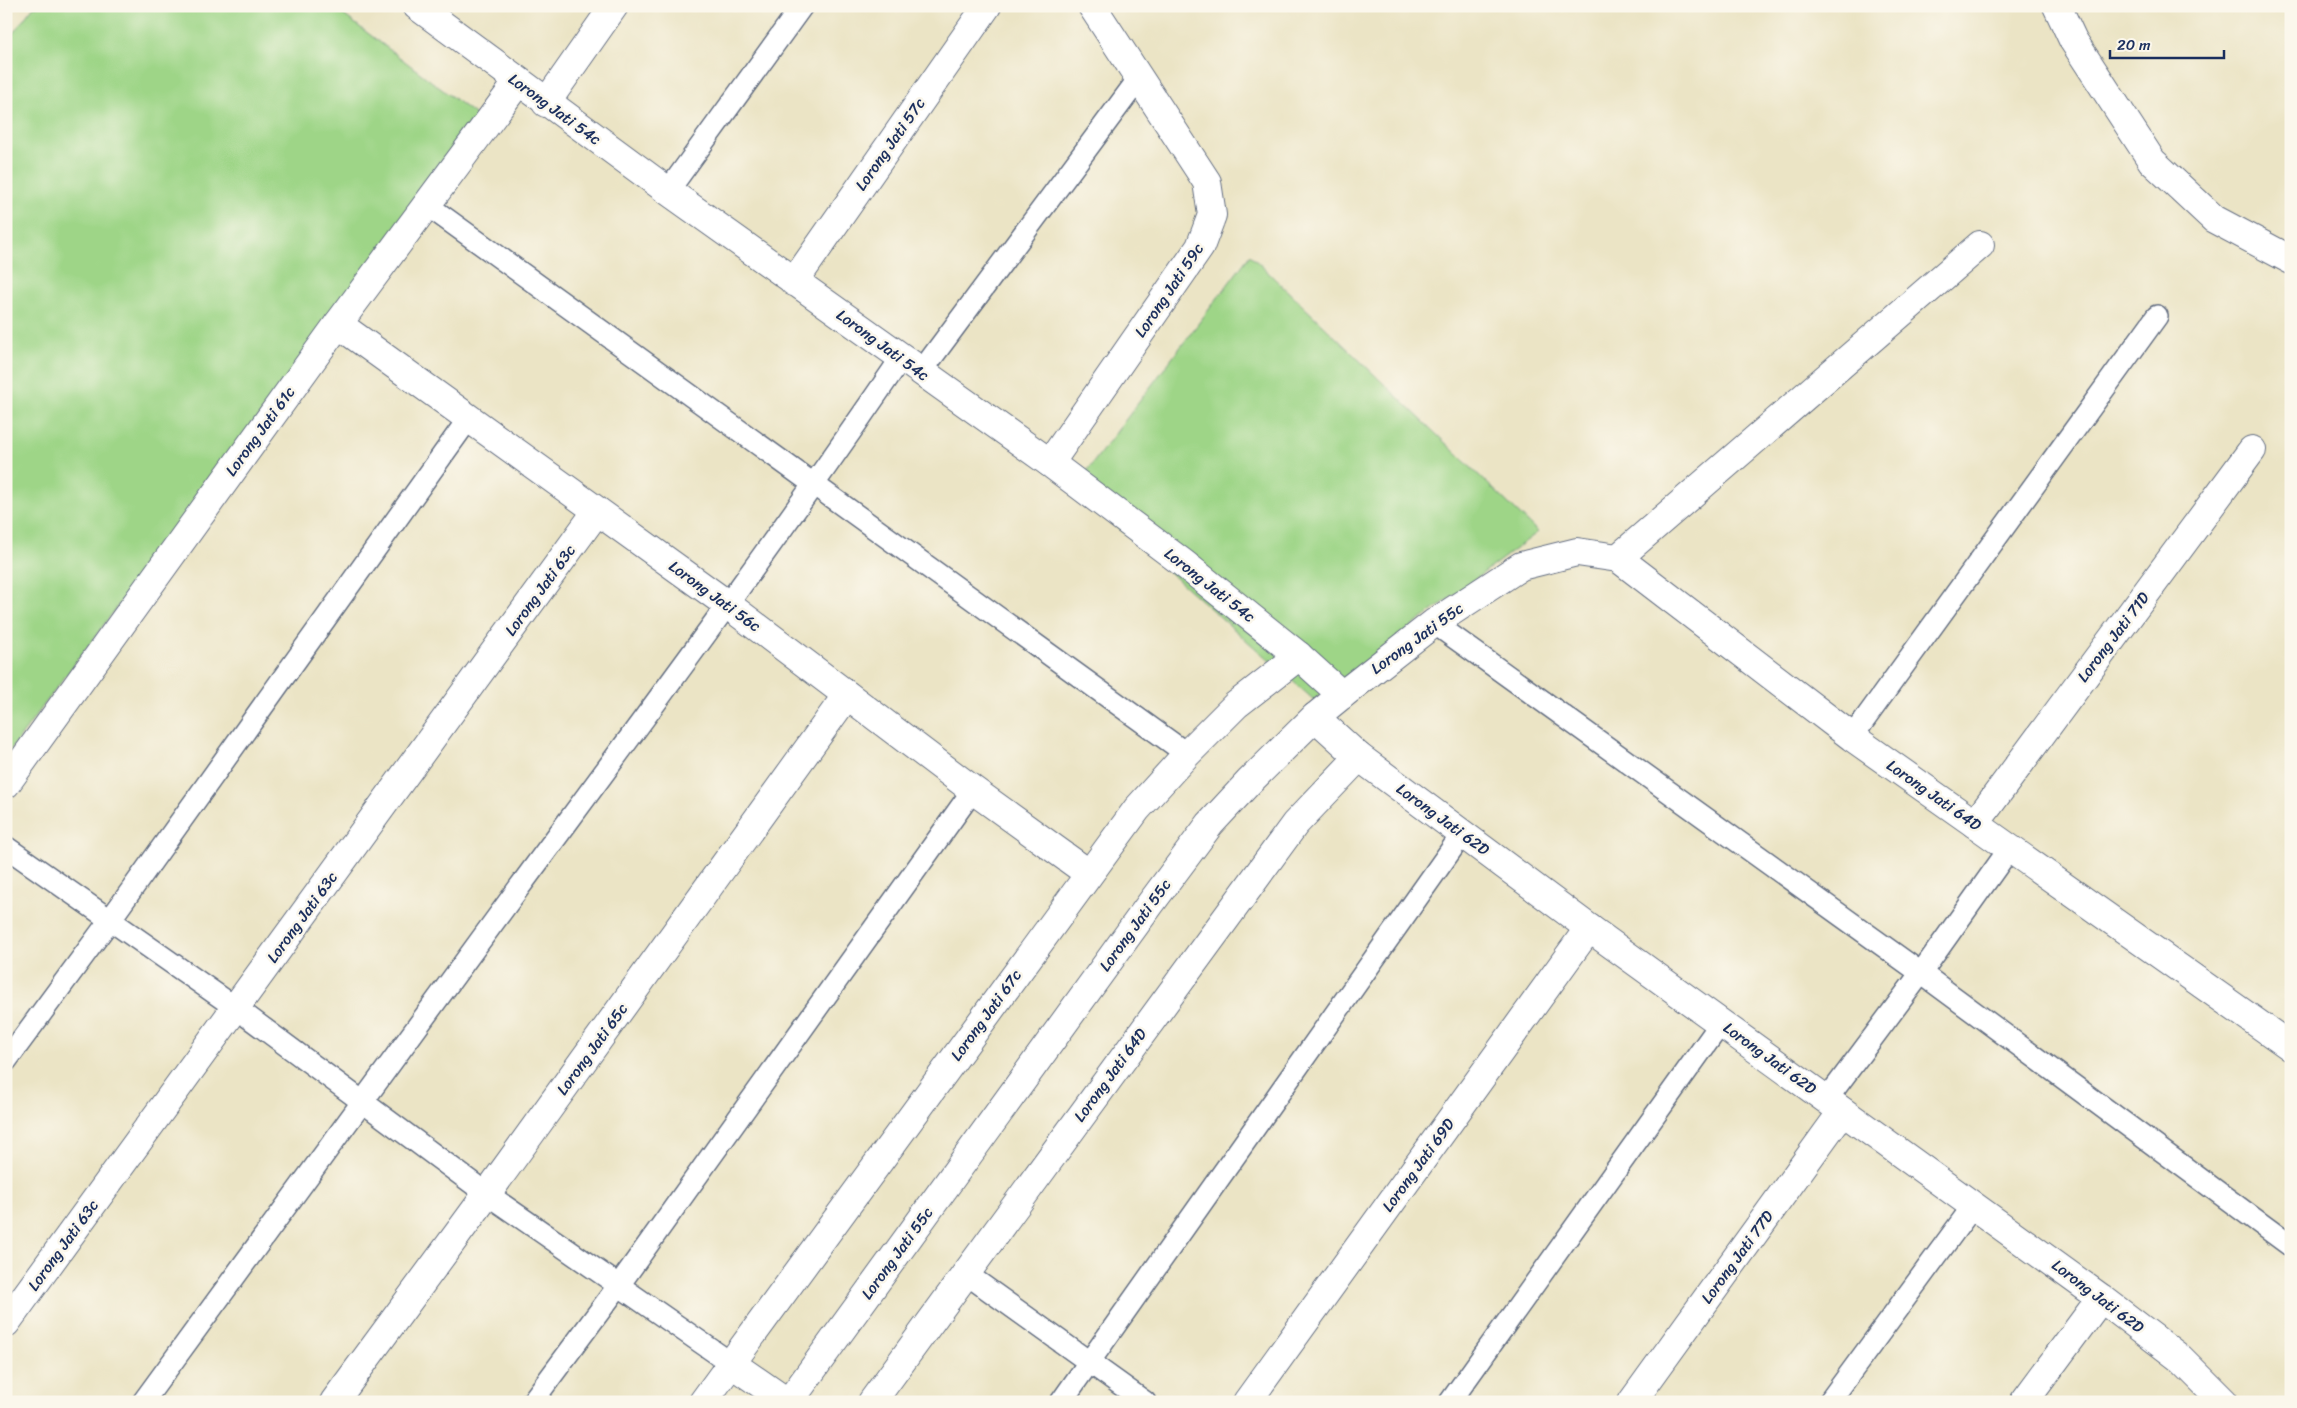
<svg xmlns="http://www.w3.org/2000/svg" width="2297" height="1408" viewBox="0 0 2297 1408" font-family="Sriracha,sans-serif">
	<rect width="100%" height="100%" fill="#fbf7ec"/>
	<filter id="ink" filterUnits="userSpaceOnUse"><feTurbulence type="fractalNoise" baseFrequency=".02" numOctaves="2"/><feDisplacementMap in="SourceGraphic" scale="10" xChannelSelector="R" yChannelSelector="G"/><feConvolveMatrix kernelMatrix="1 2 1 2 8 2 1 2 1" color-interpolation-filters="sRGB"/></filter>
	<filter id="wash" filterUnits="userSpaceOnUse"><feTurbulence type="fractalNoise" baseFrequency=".0096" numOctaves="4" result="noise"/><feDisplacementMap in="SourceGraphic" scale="20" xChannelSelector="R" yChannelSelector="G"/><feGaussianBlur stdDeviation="1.12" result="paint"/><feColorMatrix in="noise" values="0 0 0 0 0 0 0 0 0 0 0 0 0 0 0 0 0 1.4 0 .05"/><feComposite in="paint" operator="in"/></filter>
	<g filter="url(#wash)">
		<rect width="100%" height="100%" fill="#ebe4c5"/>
		<g fill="#9ed587" stroke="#5c8272">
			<polygon points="34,6 332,6 481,119 6,756 6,42"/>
			<polygon points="1250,255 1538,532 1314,700 1074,488"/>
		</g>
	</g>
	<g filter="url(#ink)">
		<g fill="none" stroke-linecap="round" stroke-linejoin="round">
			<g stroke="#646e82" stroke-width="24">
				<g id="lane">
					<polyline points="668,191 802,6"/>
					<polyline points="427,205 1187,754"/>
					<polyline points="921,372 1140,77"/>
					<polyline points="1434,623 1921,973 2291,1246"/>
					<polyline points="1852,737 2157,316"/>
					<polyline points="6,847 236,1008 487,1194 732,1364"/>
					<polyline points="6,1061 110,920 469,418"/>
					<polyline points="1827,1099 1921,973 2010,848"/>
					<polyline points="965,1273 1145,1402"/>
					<path d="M143,1402c124,-172 249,-343 375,-513 130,-176 261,-351 384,-532"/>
					<polyline points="532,1402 619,1285 973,790"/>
					<polyline points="1061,1402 1463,833"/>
					<polyline points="1450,1402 1721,1023"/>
					<polyline points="1829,1402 1973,1206"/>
				</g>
			</g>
			<g stroke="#646e82" stroke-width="30">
				<g id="street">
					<polyline points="417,6 668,191 1050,463 1183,563 1299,656 1342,695"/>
					<polyline points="2057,6 2073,40 2152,161 2214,219 2291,260"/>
					<polyline points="546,103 614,6"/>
					<polyline points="794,282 987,6"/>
					<polyline points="338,324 728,605 973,790 1088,873"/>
					<polyline points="1050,463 1200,247 1212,215 1207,182 1092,6"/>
					<polyline points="1618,558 1980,245"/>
					<polyline points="1315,717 1359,757 1589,928 2101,1298 2181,1359 2224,1402"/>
					<polyline points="6,784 338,324 518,82"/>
					<polyline points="1975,824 2252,450"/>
					<polyline points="6,1323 597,511"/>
					<polyline points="732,1364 787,1402"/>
					<polyline points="334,1402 487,1194 847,695"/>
					<polyline points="703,1402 1137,809 1187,754 1236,705 1299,656"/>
					<polyline points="789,1402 1151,903 1210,824 1249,782 1315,717 1342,695 1434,623 1521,566 1577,552 1618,558 1852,737 2291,1047"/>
					<polyline points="872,1402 1295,824 1359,757"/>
					<polyline points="1247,1402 1589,928"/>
					<polyline points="1632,1402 1842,1112"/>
					<polyline points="2024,1402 2101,1298"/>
				</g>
			</g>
			<use href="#lane" stroke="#fff" stroke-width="21"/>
			<use href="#street" stroke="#fff" stroke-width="28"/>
		</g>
	</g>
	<g text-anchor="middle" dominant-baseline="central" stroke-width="5" stroke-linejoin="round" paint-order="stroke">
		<g font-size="16" fill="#1b2f5e" stroke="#fbf7ec">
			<text transform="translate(555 109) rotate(36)">Lorong Jati 54c</text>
			<text transform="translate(890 144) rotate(-55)">Lorong Jati 57c</text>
			<text transform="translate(1169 290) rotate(-56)">Lorong Jati 59c</text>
			<text transform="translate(883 345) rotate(36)">Lorong Jati 54c</text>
			<text transform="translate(260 431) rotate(-54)">Lorong Jati 61c</text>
			<text transform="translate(1210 585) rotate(38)">Lorong Jati 54c</text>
			<text transform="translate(540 590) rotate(-54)">Lorong Jati 63c</text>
			<text transform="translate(715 596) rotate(36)">Lorong Jati 56c</text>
			<text transform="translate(2113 637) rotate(-53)">Lorong Jati 71D</text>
			<text transform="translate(1417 638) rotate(-36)">Lorong Jati 55c</text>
			<text transform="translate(1934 795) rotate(35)">Lorong Jati 64D</text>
			<text transform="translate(1443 819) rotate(36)">Lorong Jati 62D</text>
			<text transform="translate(302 917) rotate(-54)">Lorong Jati 63c</text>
			<text transform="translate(1135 925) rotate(-54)">Lorong Jati 55c</text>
			<text transform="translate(986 1015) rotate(-54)">Lorong Jati 67c</text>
			<text transform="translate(592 1049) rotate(-54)">Lorong Jati 65c</text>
			<text transform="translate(1770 1058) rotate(36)">Lorong Jati 62D</text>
			<text transform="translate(1110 1075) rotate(-54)">Lorong Jati 64D</text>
			<text transform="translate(1418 1165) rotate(-54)">Lorong Jati 69D</text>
			<text transform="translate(63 1245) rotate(-54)">Lorong Jati 63c</text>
			<text transform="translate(897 1253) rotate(-54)">Lorong Jati 55c</text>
			<text transform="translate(1737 1257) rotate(-54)">Lorong Jati 77D</text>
			<text transform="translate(2098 1296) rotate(37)">Lorong Jati 62D</text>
		</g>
	</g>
	<rect width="2297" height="1408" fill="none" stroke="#fbf7ec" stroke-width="25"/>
	<path d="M2110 50v8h114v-8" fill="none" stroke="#1b2f5e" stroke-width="2.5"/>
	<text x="2117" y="50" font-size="15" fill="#1b2f5e" stroke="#fbf7ec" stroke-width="4" paint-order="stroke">20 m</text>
</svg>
